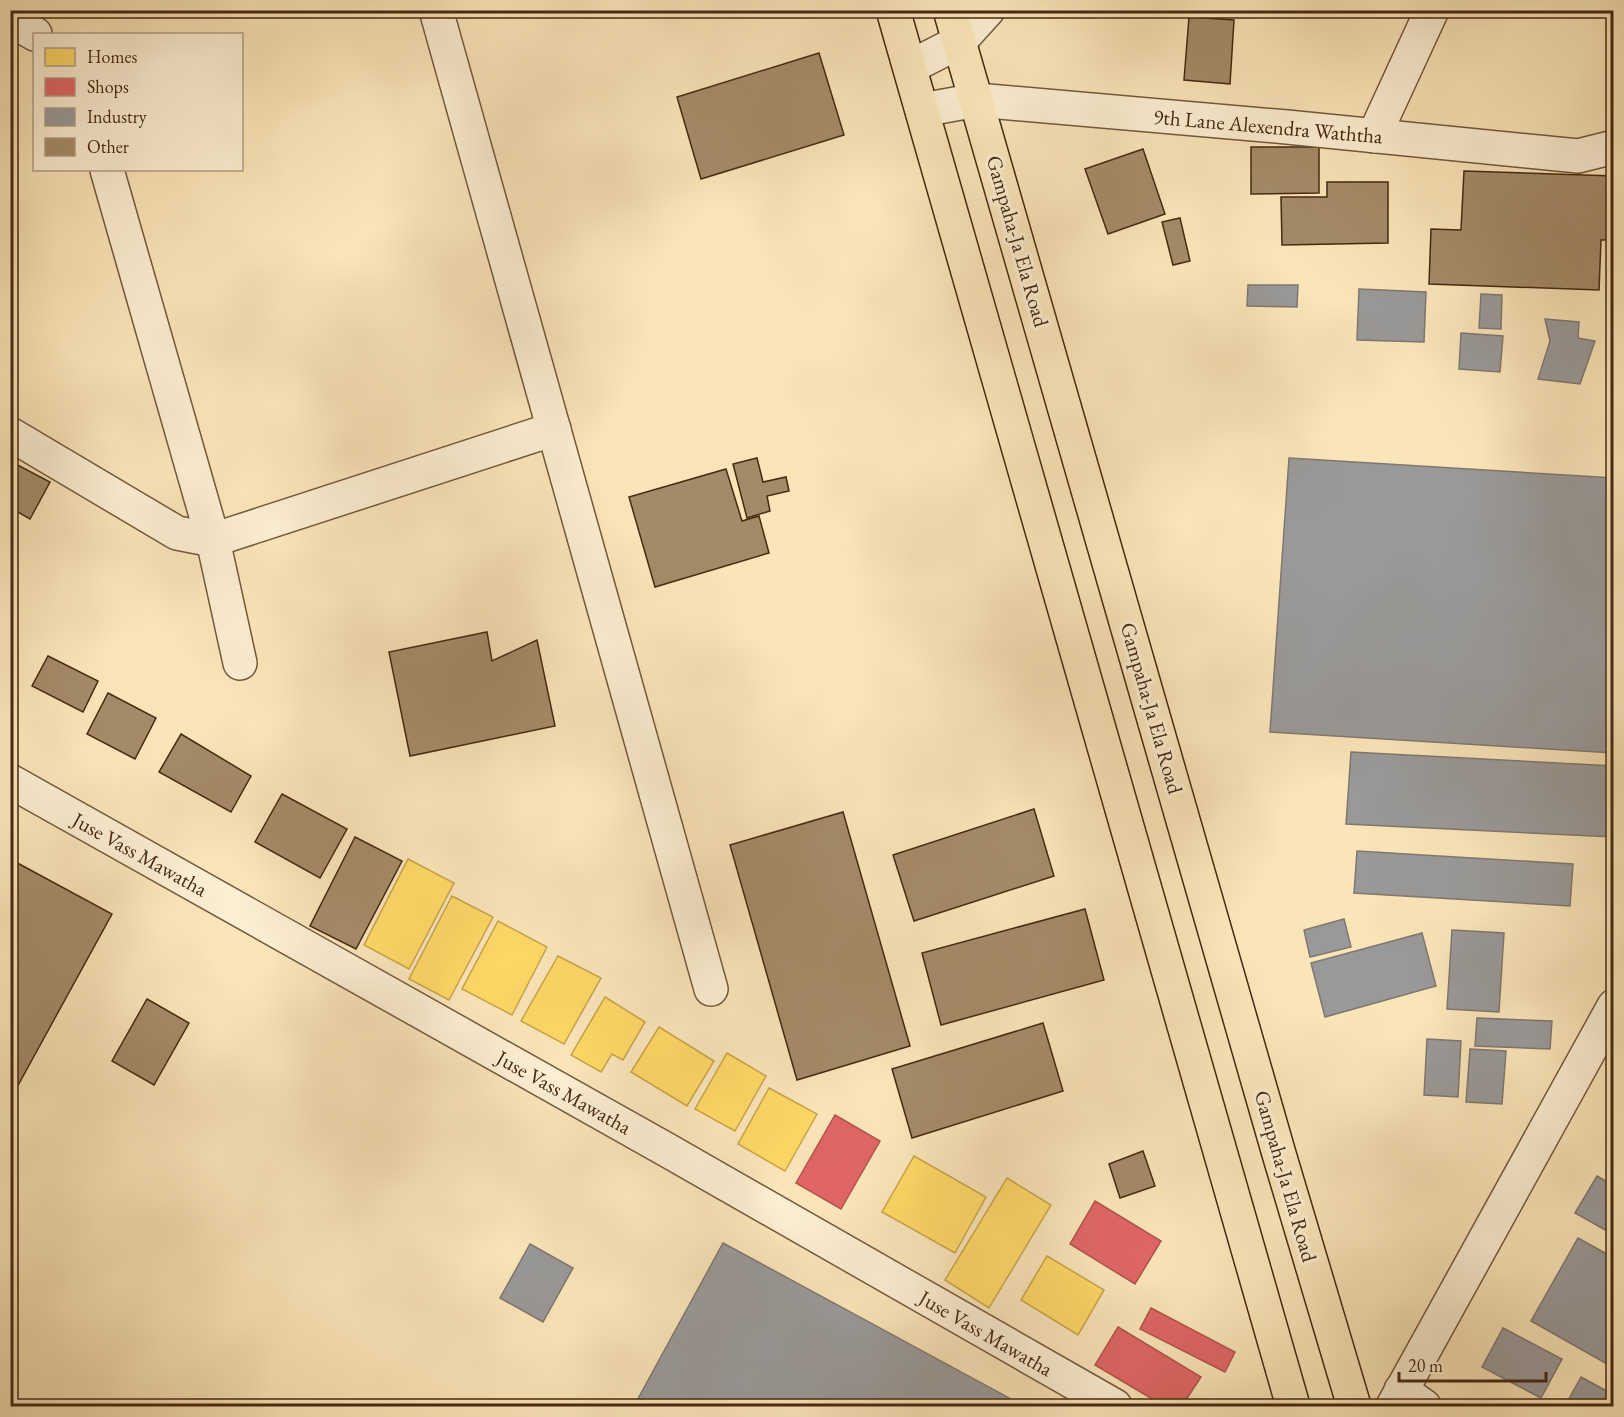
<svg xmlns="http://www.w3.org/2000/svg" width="1624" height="1417" viewBox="0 0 1624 1417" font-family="'EB Garamond',serif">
	<rect width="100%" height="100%" fill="#fae5b9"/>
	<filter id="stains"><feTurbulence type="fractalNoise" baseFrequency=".00333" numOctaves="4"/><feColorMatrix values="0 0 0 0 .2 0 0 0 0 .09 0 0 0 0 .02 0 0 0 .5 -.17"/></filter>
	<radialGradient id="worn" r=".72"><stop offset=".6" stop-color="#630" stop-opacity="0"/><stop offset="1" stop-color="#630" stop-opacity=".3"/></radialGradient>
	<g fill="#ffd966" stroke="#c8a44c" stroke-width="1.5">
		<polygon points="408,859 454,883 409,969 364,945"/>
		<polygon points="452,896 493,917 449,1000 409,979"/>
		<polygon points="498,921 547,947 512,1015 462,989"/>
		<polygon points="558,956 601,978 564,1044 521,1021"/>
		<polygon points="605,997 645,1022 623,1060 612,1054 601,1072 571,1055"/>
		<polygon points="659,1027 714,1061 687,1106 631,1072"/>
		<polygon points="727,1053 766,1076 735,1131 695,1109"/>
		<polygon points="769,1088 817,1114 785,1171 738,1144"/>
		<polygon points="914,1156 986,1197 955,1253 882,1212"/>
		<polygon points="1007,1178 1051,1205 989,1308 945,1280"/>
		<polygon points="1047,1256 1104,1290 1078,1335 1021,1300"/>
	</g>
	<g fill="#e06666" stroke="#b2544c" stroke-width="1.5">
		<polygon points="835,1115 880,1141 841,1209 796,1183"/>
		<polygon points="1095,1201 1161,1241 1135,1284 1070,1244"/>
		<polygon points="1151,1308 1235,1352 1225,1372 1140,1329"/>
		<polygon points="1118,1327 1201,1377 1182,1406 1164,1406 1095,1365"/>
	</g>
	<g fill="#999" stroke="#807770" stroke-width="1.5">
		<polygon points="1248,285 1298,285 1297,307 1247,306"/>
		<polygon points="1359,289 1426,292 1424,342 1357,340"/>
		<polygon points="1481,294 1502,295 1501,329 1479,328"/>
		<polygon points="1545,319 1579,322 1578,338 1595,341 1580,384 1538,379 1550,341"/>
		<polygon points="1461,333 1503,336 1500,372 1459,369"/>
		<polygon points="1289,458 1614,478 1614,753 1270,732"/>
		<polygon points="1351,752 1614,766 1614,837 1346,824"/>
		<polygon points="1357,851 1573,864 1570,906 1354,893"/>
		<polygon points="1344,919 1351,947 1310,957 1304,930"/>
		<polygon points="1452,930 1504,933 1499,1012 1447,1009"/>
		<polygon points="1422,933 1436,986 1325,1017 1311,963"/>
		<polygon points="1477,1018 1552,1021 1550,1049 1475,1046"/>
		<polygon points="1427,1039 1461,1041 1458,1097 1424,1095"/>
		<polygon points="1470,1049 1506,1051 1502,1104 1466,1102"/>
		<polygon points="1597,1176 1614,1186 1614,1235 1575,1213"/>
		<polygon points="1578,1238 1614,1258 1614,1368 1531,1321"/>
		<polygon points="723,1243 1024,1406 634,1406"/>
		<polygon points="530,1244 573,1268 543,1322 500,1298"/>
		<polygon points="1503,1328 1562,1359 1541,1398 1482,1367"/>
		<polygon points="1581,1377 1614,1395 1614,1406 1565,1406"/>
	</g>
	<g fill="#a48b68" stroke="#462911" stroke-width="1.5">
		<polygon points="1189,17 1234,20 1230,84 1184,80"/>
		<polygon points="819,53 844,135 701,179 677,97"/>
		<polygon points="1251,147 1319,147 1319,193 1251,194"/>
		<polygon points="1143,149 1165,214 1108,234 1085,169"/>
		<polygon points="1464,171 1614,176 1614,240 1601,240 1599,290 1429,284 1431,229 1461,230"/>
		<polygon points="1327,182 1388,182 1388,243 1282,245 1281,197 1327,197"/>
		<polygon points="1180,218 1190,261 1173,265 1162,222"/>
		<polygon points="757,458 763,482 786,477 789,491 767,496 770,511 747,518 733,464"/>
		<polygon points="10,461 50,482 30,519 18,512 10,525"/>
		<polygon points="726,469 742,521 759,516 769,553 655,587 629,497"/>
		<polygon points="487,632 492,661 537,640 555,726 410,756 389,652"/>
		<polygon points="48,656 98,681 83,712 32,686"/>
		<polygon points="108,693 156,718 135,759 87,734"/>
		<polygon points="181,734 251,776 231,812 159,772"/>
		<polygon points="282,794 347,829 320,878 255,842"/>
		<polygon points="1034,809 1054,876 914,921 893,855"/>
		<polygon points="843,812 910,1046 797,1080 730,845"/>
		<polygon points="355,837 402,861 356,949 310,926"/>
		<polygon points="10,859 112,914 10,1100"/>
		<polygon points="1085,909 1104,980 941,1025 922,953"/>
		<polygon points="147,999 189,1023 154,1085 112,1061"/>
		<polygon points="1043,1023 1063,1091 912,1138 892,1069"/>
		<polygon points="1143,1151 1155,1186 1120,1198 1109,1164"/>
	</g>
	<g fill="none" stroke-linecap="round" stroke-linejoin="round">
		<g stroke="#73583b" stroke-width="36">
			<g id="minor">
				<polyline points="436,10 711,989"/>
				<polyline points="10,20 35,34"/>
				<polyline points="910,67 959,42 988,10"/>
				<polyline points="922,110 977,100 1287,127 1578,156 1614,147"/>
				<polyline points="1374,136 1432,10"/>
				<polyline points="107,170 213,540 240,663"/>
				<polyline points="10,434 177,533 213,540 554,429"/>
				<polyline points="10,781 667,1150 1115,1406"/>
				<polyline points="1401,1390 1424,1406"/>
				<polyline points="1393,1406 1614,1006"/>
			</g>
		</g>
		<g stroke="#462911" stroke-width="36">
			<g id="highway">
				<polyline points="893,10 1293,1406"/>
				<polyline points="950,10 1279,1154 1354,1406"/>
			</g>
		</g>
		<use href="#minor" stroke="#fceed2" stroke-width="33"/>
		<use href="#highway" stroke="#fae5b9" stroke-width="33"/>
	</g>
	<g text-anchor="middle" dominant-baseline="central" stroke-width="6" stroke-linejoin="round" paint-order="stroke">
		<g font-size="21" fill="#462911" stroke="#fceed2">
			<text transform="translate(1268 126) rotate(5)">9th Lane Alexendra Waththa</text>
			<text transform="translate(1018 241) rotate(74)">Gampaha-Ja Ela Road</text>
			<text transform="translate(1152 708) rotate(74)">Gampaha-Ja Ela Road</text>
			<text transform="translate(140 854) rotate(29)">Juse Vass Mawatha</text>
			<text transform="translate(564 1092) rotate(29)">Juse Vass Mawatha</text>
			<text transform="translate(1286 1176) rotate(74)">Gampaha-Ja Ela Road</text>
			<text transform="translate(986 1333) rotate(30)">Juse Vass Mawatha</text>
		</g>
	</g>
	<rect width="1624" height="1417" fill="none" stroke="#fae5b9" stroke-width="36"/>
	<rect x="12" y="12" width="1600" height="1393" fill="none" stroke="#462911" stroke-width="3"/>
	<rect x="18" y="18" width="1588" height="1381" fill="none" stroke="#462911" stroke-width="1.5"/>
	<rect x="33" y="33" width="210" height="138" fill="#fceed2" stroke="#b39f85" stroke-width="1.5"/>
	<rect x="45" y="48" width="30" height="18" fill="#ffd966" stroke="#b39f85" stroke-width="1.5"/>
	<text x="87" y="63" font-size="18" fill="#462911">Homes</text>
	<rect x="45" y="78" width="30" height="18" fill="#e06666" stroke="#b39f85" stroke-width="1.5"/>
	<text x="87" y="93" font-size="18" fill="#462911">Shops</text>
	<rect x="45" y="108" width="30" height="18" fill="#999999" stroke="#b39f85" stroke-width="1.5"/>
	<text x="87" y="123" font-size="18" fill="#462911">Industry</text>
	<rect x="45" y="138" width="30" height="18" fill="#a48b68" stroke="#b39f85" stroke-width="1.5"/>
	<text x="87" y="153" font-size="18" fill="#462911">Other</text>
	<path d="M1399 1372v9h147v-9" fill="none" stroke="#462911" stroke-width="3"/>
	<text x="1408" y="1372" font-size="18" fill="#462911" stroke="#fceed2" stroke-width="4.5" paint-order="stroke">20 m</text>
	<rect width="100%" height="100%" filter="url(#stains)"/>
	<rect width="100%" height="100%" fill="url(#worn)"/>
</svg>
